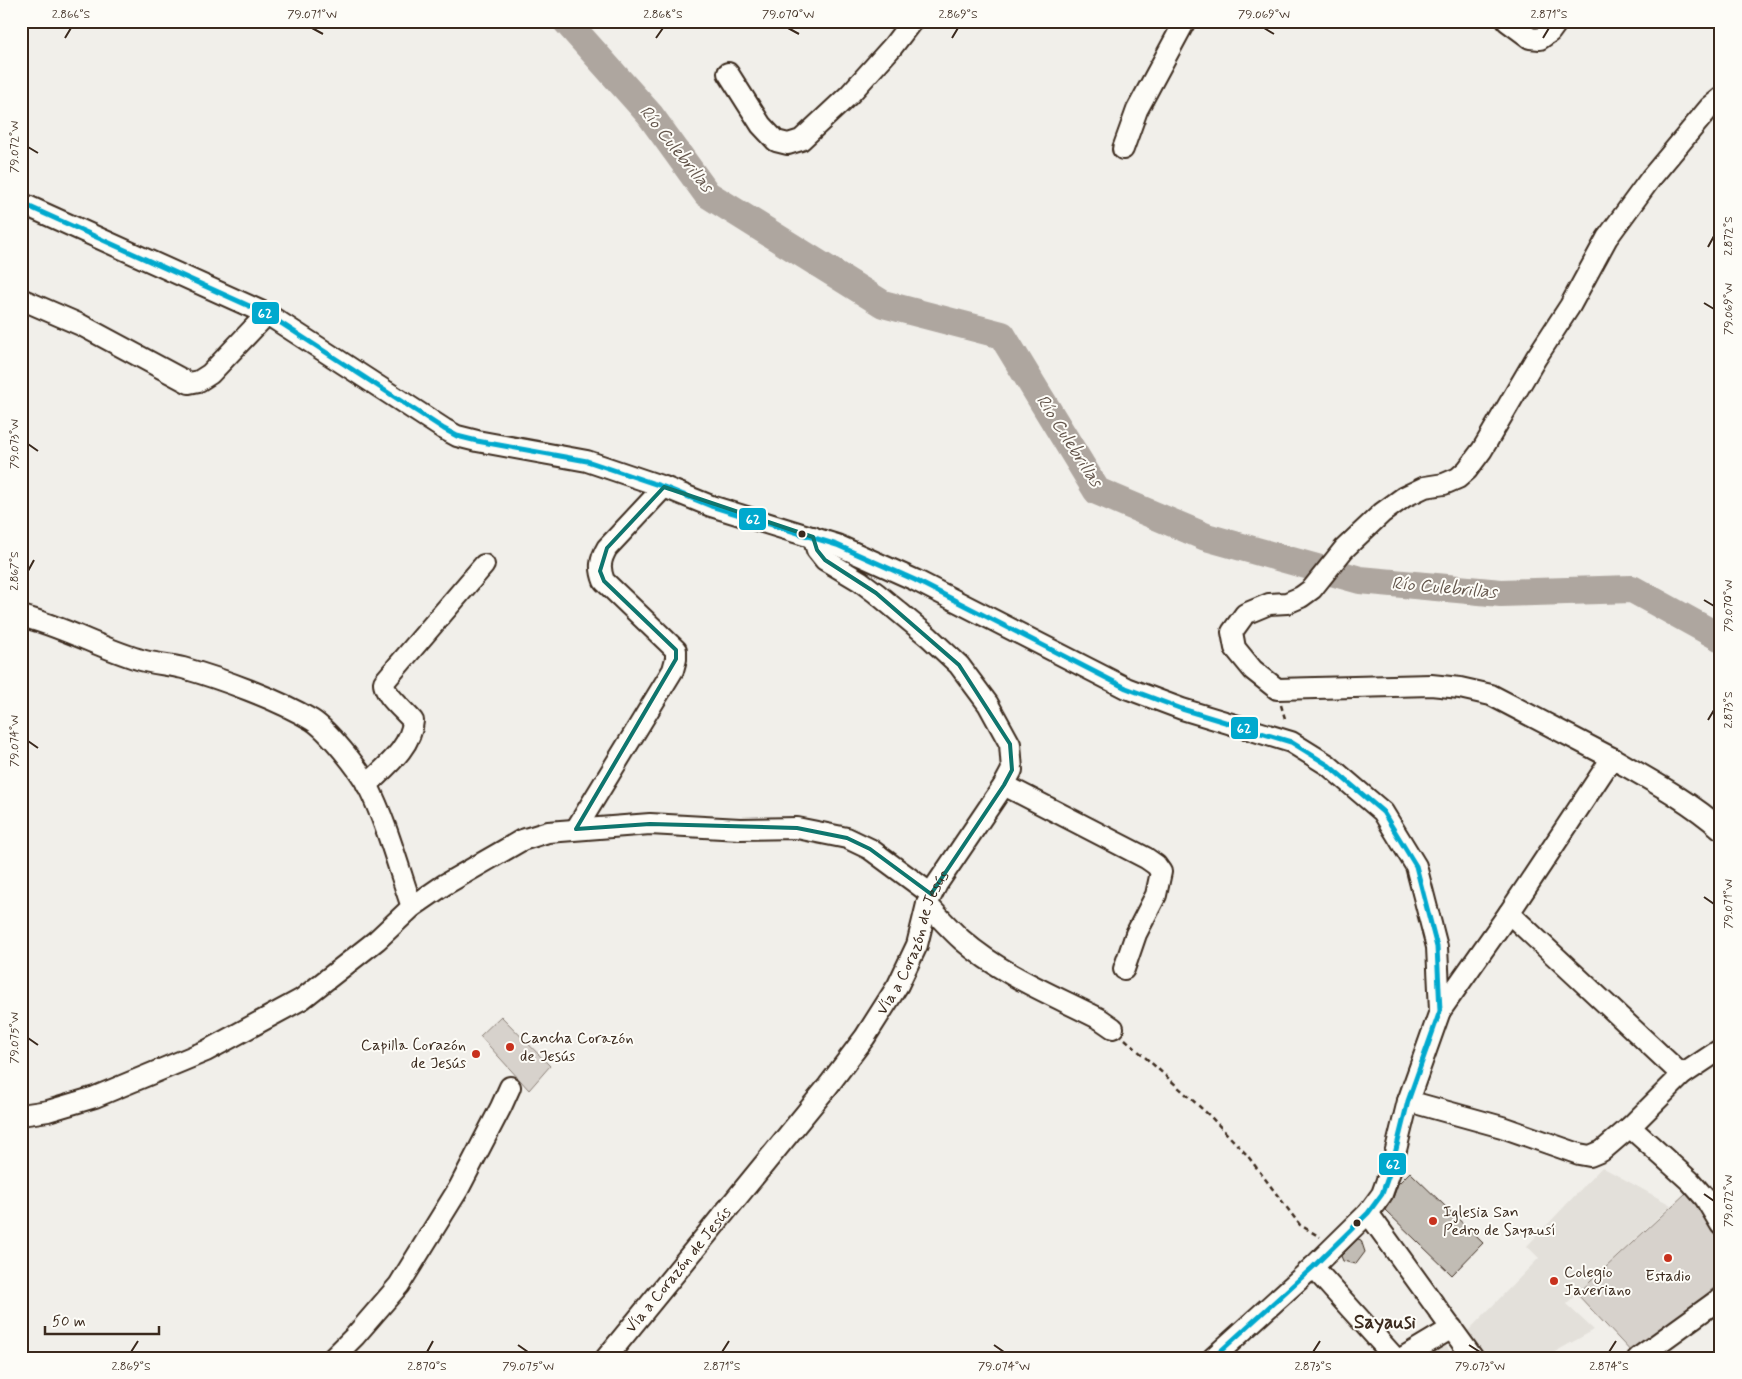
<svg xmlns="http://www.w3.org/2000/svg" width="1742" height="1379" viewBox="0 0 1742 1379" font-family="Mynerve,sans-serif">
	<rect width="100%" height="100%" fill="#f1efea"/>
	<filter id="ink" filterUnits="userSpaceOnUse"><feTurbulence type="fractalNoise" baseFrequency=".02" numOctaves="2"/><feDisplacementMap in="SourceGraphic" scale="10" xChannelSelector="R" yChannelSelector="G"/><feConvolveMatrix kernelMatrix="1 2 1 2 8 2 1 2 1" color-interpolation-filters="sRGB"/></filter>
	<g filter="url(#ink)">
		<g fill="#e3e0da">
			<polygon points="1602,1167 1671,1205 1566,1304 1594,1330 1544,1358 1483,1358 1465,1334 1539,1258 1527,1246"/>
			<polygon points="1444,1343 1455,1358 1422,1358"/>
		</g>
		<g fill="#d7d2cc" stroke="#897e75">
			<polygon points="501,1016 550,1066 529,1090 480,1036"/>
			<polygon points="1686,1193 1721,1233 1721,1282 1634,1355 1577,1294"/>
		</g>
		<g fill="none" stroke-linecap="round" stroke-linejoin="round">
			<polyline stroke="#aea69f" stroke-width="28" points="566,21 650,115 707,194 883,304 1002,335 1097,491 1206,537 1360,580 1501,593 1632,589 1721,638"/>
		</g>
		<g fill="#c1bcb4" stroke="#3b2a1e">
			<polygon points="1410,1172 1483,1243 1452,1275 1385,1210 1393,1198 1398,1184"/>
			<polygon points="1358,1239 1361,1240 1365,1252 1356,1264 1343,1261 1341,1256"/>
		</g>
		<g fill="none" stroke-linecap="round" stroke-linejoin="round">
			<g stroke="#3b2a1e" stroke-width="24">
				<g id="minor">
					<polyline points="1507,21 1530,38 1540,39 1550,32 1558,21"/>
					<polyline points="728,73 761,125 776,141 788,144 801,140 849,95 893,46 912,21"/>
					<polyline points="1123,149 1137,110 1185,21"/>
					<polyline points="21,203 267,314 444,429 457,436 477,441 587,461 664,487 711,506 837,545 915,580 1126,688 1182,709 1291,742 1328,765 1383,812 1416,866 1437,947 1440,1011 1408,1101 1392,1166 1382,1194 1368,1213 1313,1267 1213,1358"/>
					<polyline points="21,299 81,325 189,383 199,381 210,374 267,314"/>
					<path d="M21,616c41,10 77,31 117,43 14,5 30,5 45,9 39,11 94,31 129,52 16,10 47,49 56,66 19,38 30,81 44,121"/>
					<path d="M1612,758c38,22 76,42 109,71"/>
					<path d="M367,785c18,-18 44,-37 46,-64 -8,-10 -30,-27 -29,-39l100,-117"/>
					<polyline points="1004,785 1146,858 1156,865 1161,872 1156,895 1136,934 1124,969"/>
					<path d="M576,829l97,-159 3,-11v-9l-72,-69c-5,-13 -4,-21 3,-33l57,-61"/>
					<path d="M927,904c11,12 23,25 35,36 40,35 91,55 138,79l13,9"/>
					<polyline points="1509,913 1682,1075"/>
					<polyline points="1440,1011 1509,913 1612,758 1491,695 1460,688 1431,685 1277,689 1253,670 1235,648 1232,632 1245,614 1269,604 1287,603 1301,597 1312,589 1344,549 1382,513 1404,497 1425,487 1444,484 1458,478 1467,470 1482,450 1536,358 1570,306 1607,238 1651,178 1710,107 1721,98"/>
					<polyline points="1408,1101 1502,1127 1579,1154 1590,1156 1602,1151 1630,1127 1682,1075 1721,1049"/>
					<polyline points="21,1115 48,1111 95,1097 206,1051 302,999 377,940 412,907 444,885 522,840 548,832 650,824 740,829 797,828 847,838 870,849 931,894"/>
					<polyline points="1630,1127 1690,1181 1705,1198 1721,1225"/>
					<polyline points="1368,1213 1473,1358"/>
					<polyline points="1313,1267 1395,1358"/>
					<polyline points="333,1358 355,1336 399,1285 459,1188 501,1107 510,1087"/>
					<path id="s1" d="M606,1358l222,-272 37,-49 33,-52 19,-40 10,-41 10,-20 67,-99 8,-15 -2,-26 -22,-40 -29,-39 -30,-28 -53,-44 -16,-12 -35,-21 -8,-10 -4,-13"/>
					<polyline points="1402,1358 1452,1328"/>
					<polyline points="1638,1358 1721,1298"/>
				</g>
			</g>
			<g stroke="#3b2a1e" stroke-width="2.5" stroke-dasharray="5 4" stroke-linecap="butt">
				<polyline points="1281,705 1286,722"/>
				<polyline points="1125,1039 1210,1116 1247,1155 1300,1225 1320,1237"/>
			</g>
			<use href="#minor" stroke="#fdfcf7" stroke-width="20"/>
			<g stroke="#fdfcf7" stroke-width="9">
				<polyline id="bus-1" points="21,203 267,314 444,429 457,436 477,441 587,461 664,487 711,506 837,545 915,580 1126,688 1182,709 1291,742 1328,765 1383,812 1416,866 1437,947 1440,1011 1408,1101 1392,1166 1382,1194 1368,1213 1313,1267 1213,1358"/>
			</g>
			<use href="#bus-1" stroke="#00a9ce" stroke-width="5"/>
		</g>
	</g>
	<path fill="none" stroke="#0f766e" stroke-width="4" stroke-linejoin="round" d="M664,487l149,50 4,13 8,10 51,33 83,72 51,79 2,26 -8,15 -73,109 -61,-45 -23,-11 -50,-10 -147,-4 -74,5 100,-170v-9l-72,-69 -4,-10 7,-23z"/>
	<path fill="none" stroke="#3b2a1e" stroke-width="2" d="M312,28l11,6M788,28l11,6M1264,28l10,6M65,38l6,-10M656,38l7,-10M952,38l6,-10M1543,38l6,-10M28,147l10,6M1708,247l6,-11M1704,303l10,6M28,444l10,7M28,571l6,-11M1704,600l10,6M1708,720l6,-10M28,741l10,7M1704,897l10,7M28,1038l10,7M1704,1194l10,7M518,1345l10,7M994,1345l10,7M1469,1345l11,7M131,1352l7,-11M427,1352l6,-11M722,1352l7,-11M1313,1352l7,-11M1609,1352l7,-11"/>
	<g fill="#3b2a1e" stroke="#fdfcf7" stroke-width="2">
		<circle cx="802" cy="534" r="4.5"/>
		<circle cx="1357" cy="1223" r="4.5"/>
	</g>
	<g fill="#c8321e" stroke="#fdfcf7" stroke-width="2">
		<circle cx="510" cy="1047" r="5"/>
		<circle cx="476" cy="1054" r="5"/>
		<circle cx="1433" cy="1221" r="5"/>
		<circle cx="1668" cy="1258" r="5"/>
		<circle cx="1554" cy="1281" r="5"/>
	</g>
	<g text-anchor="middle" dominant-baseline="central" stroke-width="4" stroke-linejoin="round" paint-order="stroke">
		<g font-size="16" fill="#3b2a1e" stroke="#fdfcf7">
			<text stroke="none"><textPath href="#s1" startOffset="519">Vía a Corazón de Jesús</textPath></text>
			<text stroke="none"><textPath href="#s1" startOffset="114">Vía a Corazón de Jesús</textPath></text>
		</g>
		<g font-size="16" fill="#3b2a1e" stroke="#fdfcf7" text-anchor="start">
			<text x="520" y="1038">Cancha Corazón<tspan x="520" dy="18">de Jesús</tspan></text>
			<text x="466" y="1045" text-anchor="end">Capilla Corazón<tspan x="466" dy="18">de Jesús</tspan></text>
			<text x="1443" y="1212">Iglesia San<tspan x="1443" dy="18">Pedro de Sayausí</tspan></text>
			<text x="1564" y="1272">Colegio<tspan x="1564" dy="18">Javeriano</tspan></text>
			<text x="1668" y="1276" text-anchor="middle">Estadio</text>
		</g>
		<g font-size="18" font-style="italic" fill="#63554b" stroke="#fdfcf7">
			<text transform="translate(676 149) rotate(51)">Río Culebrillas</text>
			<text transform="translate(1069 441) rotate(57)">Río Culebrillas</text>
			<text transform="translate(1444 588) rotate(5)">Río Culebrillas</text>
		</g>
		<g font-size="19" font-weight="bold" fill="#3b2a1e" stroke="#fdfcf7">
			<text x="1385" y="1322">Sayausi</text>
		</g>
	</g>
	<g stroke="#fdfcf7" stroke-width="2">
		<rect x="251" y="301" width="29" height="24" rx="5" fill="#00a9ce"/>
		<rect x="738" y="507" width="29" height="24" rx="5" fill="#00a9ce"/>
		<rect x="1230" y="716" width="29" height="24" rx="5" fill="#00a9ce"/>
		<rect x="1378" y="1152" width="29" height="24" rx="5" fill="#00a9ce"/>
	</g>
	<g font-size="14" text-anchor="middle" font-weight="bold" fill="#fff">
		<text x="265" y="318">62</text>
		<text x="753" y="524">62</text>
		<text x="1244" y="733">62</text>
		<text x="1393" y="1169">62</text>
	</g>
	<rect width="1742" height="1379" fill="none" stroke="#fdfcf7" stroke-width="55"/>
	<path d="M45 1326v8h114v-8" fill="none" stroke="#3b2a1e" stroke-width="2.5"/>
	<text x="52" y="1326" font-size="15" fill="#3b2a1e" stroke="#fdfcf7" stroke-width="4" paint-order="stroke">50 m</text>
	<rect x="28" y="28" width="1686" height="1324" fill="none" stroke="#3b2a1e" stroke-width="2"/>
	<g font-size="12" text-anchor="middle" fill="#3b2a1e">
		<text x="71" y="18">2.866°S</text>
		<text x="312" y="18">79.071°W</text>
		<text x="663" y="18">2.868°S</text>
		<text x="788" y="18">79.070°W</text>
		<text x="958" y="18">2.869°S</text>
		<text x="1264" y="18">79.069°W</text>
		<text x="1549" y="18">2.871°S</text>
		<text transform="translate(14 147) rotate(-90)" y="4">79.072°W</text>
		<text transform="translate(1728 236) rotate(-90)" y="4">2.872°S</text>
		<text transform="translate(1728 309) rotate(-90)" y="4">79.069°W</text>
		<text transform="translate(14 444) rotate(-90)" y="4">79.073°W</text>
		<text transform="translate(14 571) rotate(-90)" y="4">2.867°S</text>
		<text transform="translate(1728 606) rotate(-90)" y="4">79.070°W</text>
		<text transform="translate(1728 710) rotate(-90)" y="4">2.873°S</text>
		<text transform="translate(14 741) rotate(-90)" y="4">79.074°W</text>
		<text transform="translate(1728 904) rotate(-90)" y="4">79.071°W</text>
		<text transform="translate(14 1038) rotate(-90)" y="4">79.075°W</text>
		<text transform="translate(1728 1201) rotate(-90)" y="4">79.072°W</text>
		<text x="131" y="1370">2.869°S</text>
		<text x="427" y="1370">2.870°S</text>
		<text x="528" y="1370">79.075°W</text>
		<text x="722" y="1370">2.871°S</text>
		<text x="1004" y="1370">79.074°W</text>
		<text x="1313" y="1370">2.873°S</text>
		<text x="1480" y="1370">79.073°W</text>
		<text x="1609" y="1370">2.874°S</text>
	</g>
</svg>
